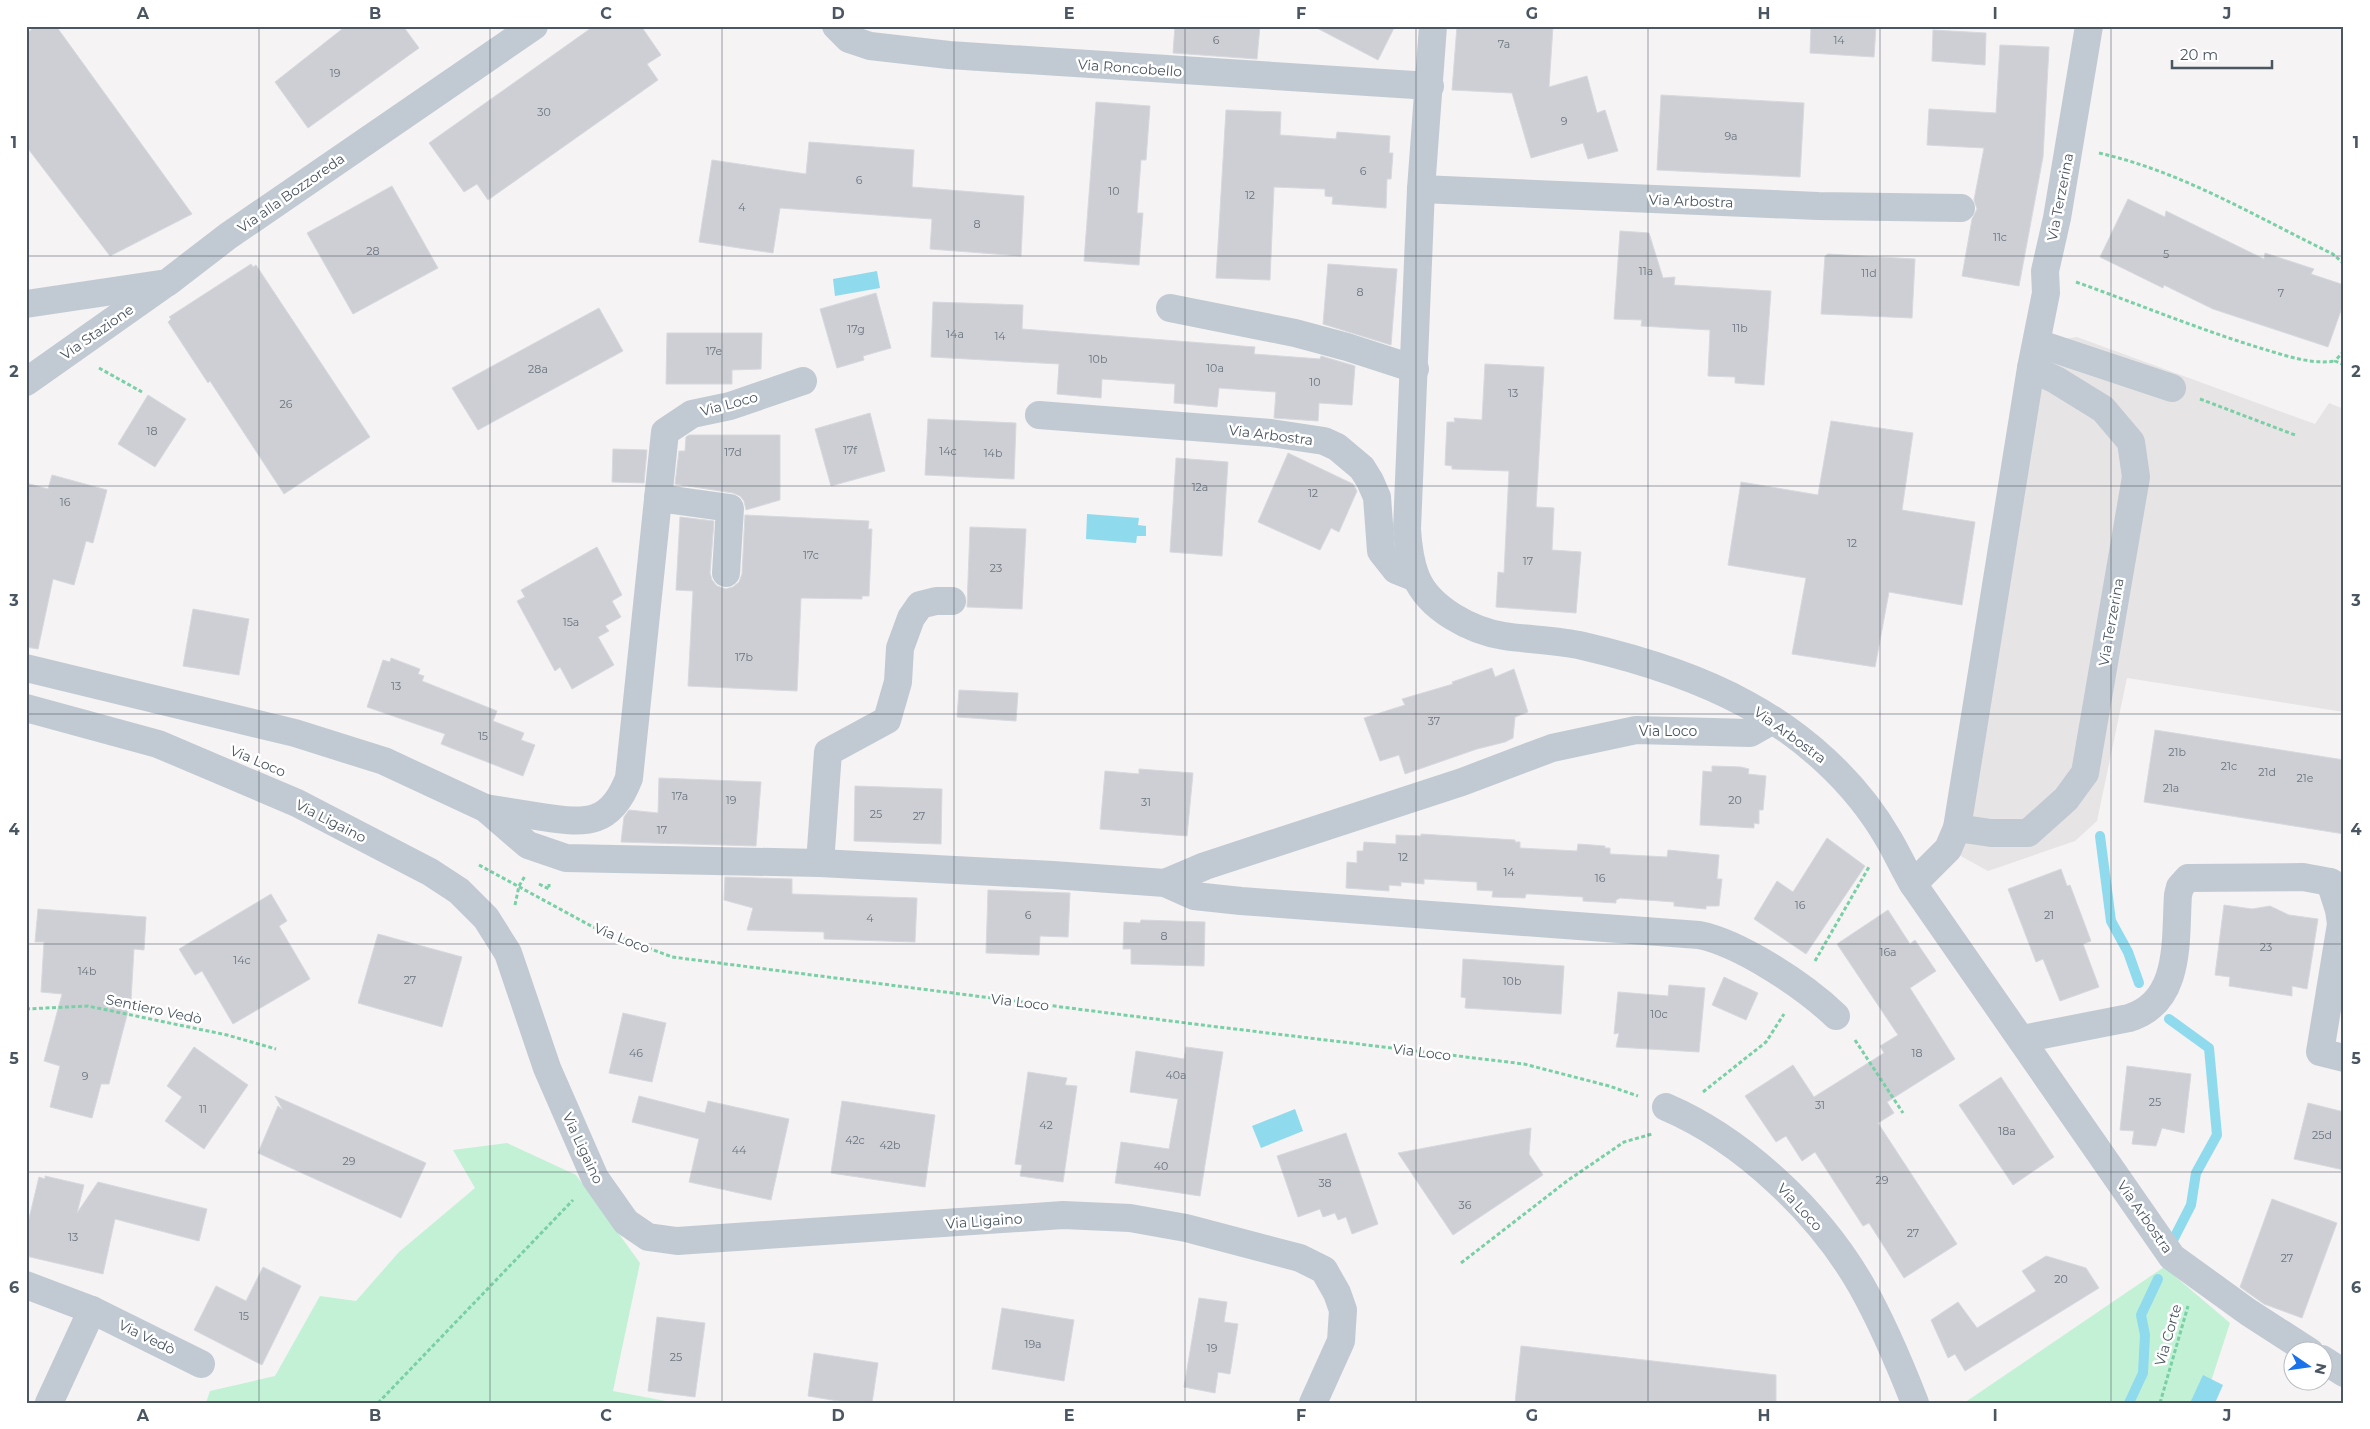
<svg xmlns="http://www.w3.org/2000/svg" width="2370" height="1429" viewBox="0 0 2370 1429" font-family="Montserrat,sans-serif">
	<rect width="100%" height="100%" fill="#f5f3f3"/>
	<polygon fill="#e6e4e5" points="2077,337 2315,424 2329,403 2344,409 2344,712 2127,678 2097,821 2075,841 1988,871 1948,849 2037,343"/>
	<g fill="#c3f1d5">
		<polygon points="507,1143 576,1175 640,1263 613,1391 676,1403 206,1403 210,1391 275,1376 320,1296 356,1301 399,1252 475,1188 453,1150"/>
		<polygon points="2164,1267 2230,1323 2204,1403 1964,1403"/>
	</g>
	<g fill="#90daee">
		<polygon points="877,271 880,288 835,296 833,279"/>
		<polygon points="1087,514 1139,518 1138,525 1146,526 1146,536 1137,536 1136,543 1086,539"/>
		<polygon points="1295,1109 1303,1131 1261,1148 1252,1126"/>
		<polygon points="2203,1375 2223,1385 2215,1403 2190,1403"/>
	</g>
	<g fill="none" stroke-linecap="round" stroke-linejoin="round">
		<g stroke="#90daee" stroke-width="10">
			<polyline points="2100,836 2111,921 2128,952 2139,983"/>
			<polyline points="2169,1019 2209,1048 2217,1135 2196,1173 2191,1205 2170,1246"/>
			<polyline points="2129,1403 2143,1373 2145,1335 2141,1315 2158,1279"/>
		</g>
	</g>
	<g fill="#cdcfd5" stroke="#d7d9de">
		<polygon points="36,26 56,26 192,214 110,256 26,146 26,34"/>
		<polygon points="346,26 403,26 419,48 308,128 275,82"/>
		<polygon points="594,26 641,26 661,55 647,64 658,80 488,200 477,184 464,192 429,143"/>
		<polygon points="1175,26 1260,26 1257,59 1173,53"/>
		<polygon points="1313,26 1395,26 1378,60"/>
		<polygon points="1457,26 1553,26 1549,87 1587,76 1597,113 1605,110 1618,151 1588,159 1583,143 1531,158 1512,93 1452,90"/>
		<polygon points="1811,26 1876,26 1874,57 1810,53"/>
		<polygon points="1933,30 1986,33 1985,65 1932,61"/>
		<polygon points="2000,45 2049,47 2043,157 2019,286 1962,276 1972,219 1977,209 1974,200 1984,148 1927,145 1929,109 1996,113"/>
		<polygon points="1661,95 1804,103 1800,177 1657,170"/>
		<polygon points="1096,102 1150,106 1146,160 1141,160 1137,213 1143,213 1139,265 1084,261"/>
		<polygon points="1226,110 1281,112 1280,135 1336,139 1337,132 1390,136 1389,153 1393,153 1391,179 1387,179 1386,208 1332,204 1333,197 1325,196 1325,189 1274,187 1270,280 1216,278"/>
		<polygon points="809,142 914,150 912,187 1024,196 1021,256 930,249 932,219 780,208 773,253 699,242 712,160 806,174"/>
		<polygon points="392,186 438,268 353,314 307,233"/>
		<polygon points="2128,199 2165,217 2166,211 2264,259 2265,253 2314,269 2311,274 2344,285 2344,302 2328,347 2213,309 2164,285 2163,288 2100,257"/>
		<polygon points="1620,231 1649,233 1663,278 1675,277 1674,285 1771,291 1764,385 1735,383 1735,377 1708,376 1710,330 1641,326 1642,320 1614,319"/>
		<polygon points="1828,254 1915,259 1912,318 1821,314 1825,256"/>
		<polygon points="251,264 253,267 256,265 370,437 284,494 210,381 208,383 168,322 171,319 169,317"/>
		<polygon points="1328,264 1397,269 1391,345 1323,324"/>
		<polygon points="876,293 891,348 863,356 864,360 837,368 820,309"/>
		<polygon points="933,302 1023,305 1022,329 1255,347 1254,354 1320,359 1321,356 1355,366 1352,405 1319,403 1318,421 1274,418 1276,392 1219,388 1217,407 1174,403 1175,384 1102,379 1101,398 1057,394 1059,364 931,357"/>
		<polygon points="599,308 623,351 478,430 452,388"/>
		<polygon points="667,333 762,333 761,369 732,370 732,384 666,384"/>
		<polygon points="1485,364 1544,367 1536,507 1554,508 1552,550 1581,552 1576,613 1496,607 1498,572 1504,573 1509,471 1452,469 1452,466 1445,465 1447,422 1455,422 1454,418 1482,420"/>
		<polygon points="148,395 186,419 155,467 118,444"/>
		<polygon points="870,413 885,471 831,486 815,429"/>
		<polygon points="928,419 1016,423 1014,479 925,475"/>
		<polygon points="1831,421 1913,433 1902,510 1975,522 1962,605 1889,592 1875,667 1792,654 1806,578 1728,565 1741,482 1818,495"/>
		<polygon points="689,435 780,435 780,500 746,510 744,501 740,496 733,493 675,484 679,451 685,451 686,437"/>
		<polygon points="613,449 647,450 644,483 612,482"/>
		<polygon points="1288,453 1353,484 1357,491 1339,532 1331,528 1320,550 1258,522"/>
		<polygon points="1176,458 1228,462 1222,556 1170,552"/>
		<polygon points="52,475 107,490 93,543 86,541 74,585 53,579 38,649 26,647 26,483 48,489"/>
		<polygon points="745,515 869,521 868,529 872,529 869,596 862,596 862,599 801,598 797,691 688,686 693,591 676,590 680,517 714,521 710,573 712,580 717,586 726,589 733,587 739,582 742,574"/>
		<polygon points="970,527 1026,529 1022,609 967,607"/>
		<polygon points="597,547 622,595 612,601 621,617 605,626 609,631 598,637 614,665 572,689 560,667 555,671 517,601 525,597 521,590"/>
		<polygon points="193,609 249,619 239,675 183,666"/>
		<polygon points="391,658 420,669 418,674 424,676 422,681 497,711 493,721 524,733 521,740 535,745 523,776 441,744 445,734 367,707 383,660 390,662"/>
		<polygon points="1492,668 1495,677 1514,669 1528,712 1515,717 1513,738 1505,742 1477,749 1405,774 1399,755 1380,761 1364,718 1405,705 1402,699 1453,684 1452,682"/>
		<polygon points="959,690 1018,693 1016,721 957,717"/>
		<polygon points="2155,730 2344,760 2344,834 2144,802"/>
		<polygon points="1712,766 1741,767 1749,769 1748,774 1766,776 1763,810 1759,810 1759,824 1754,823 1754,828 1700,825 1703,771 1712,772"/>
		<polygon points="1139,769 1193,773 1187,836 1100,829 1105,771 1139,774"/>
		<polygon points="659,778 761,782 756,846 621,842 624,817 629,810 658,813"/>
		<polygon points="855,786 942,789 941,844 854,841"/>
		<polygon points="1421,834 1515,840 1515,842 1520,842 1520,848 1577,851 1578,844 1605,846 1605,848 1610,848 1610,854 1667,857 1668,850 1719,855 1717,879 1722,879 1719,906 1706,906 1706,909 1674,906 1674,902 1620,898 1616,900 1616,903 1583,901 1583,897 1530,894 1526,894 1525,898 1492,897 1493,891 1477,890 1477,882 1424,879 1424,884 1401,882 1401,886 1389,885 1389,891 1346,888 1347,862 1357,863 1357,851 1363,851 1364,842 1396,844 1396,835 1421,836"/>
		<polygon points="1827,838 1865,866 1806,954 1754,919 1777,881 1793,892"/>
		<polygon points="2061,869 2067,886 2070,885 2091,941 2083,944 2099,987 2060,1001 2043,959 2036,962 2008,889"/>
		<polygon points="725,877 792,879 792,894 917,898 915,942 824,939 824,932 747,930 753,908 724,900"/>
		<polygon points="988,890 1070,893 1068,937 1040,936 1039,955 986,953"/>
		<polygon points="271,894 287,921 279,926 310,979 233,1024 202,971 195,975 179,949"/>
		<polygon points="2224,905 2252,909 2270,906 2289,915 2318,919 2307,989 2292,986 2292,996 2229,986 2230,977 2215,975"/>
		<polygon points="38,909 146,917 144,950 134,949 131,1000 109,1084 101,1084 92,1118 50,1107 60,1066 44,1061 62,994 41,992 44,942 35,942"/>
		<polygon points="1888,910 1910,944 1915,940 1936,971 1910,988 1955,1059 1887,1102 1894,1113 1878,1123 1957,1244 1904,1278 1869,1223 1863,1226 1815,1152 1802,1161 1786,1136 1776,1142 1745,1096 1793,1065 1814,1097 1884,1053 1880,1046 1898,1035 1837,944"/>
		<polygon points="1141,920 1205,922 1204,966 1131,964 1131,949 1123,949 1124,922 1140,923"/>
		<polygon points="378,934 462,957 442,1027 358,1003"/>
		<polygon points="1463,959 1564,966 1561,1014 1465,1008 1466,998 1461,997"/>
		<polygon points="1724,977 1758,993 1746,1020 1712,1005"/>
		<polygon points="1669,985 1705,988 1699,1052 1616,1047 1619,1033 1614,1034 1618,992 1668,996"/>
		<polygon points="623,1013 666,1023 652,1082 609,1073"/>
		<polygon points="194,1047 248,1085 204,1149 165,1121 182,1097 167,1086"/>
		<polygon points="1186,1047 1223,1052 1200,1196 1115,1183 1121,1142 1169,1149 1178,1099 1130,1092 1136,1051 1184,1059"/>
		<polygon points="2127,1066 2191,1074 2184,1133 2162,1128 2156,1146 2132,1144 2134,1131 2120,1130"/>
		<polygon points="1028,1072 1067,1078 1065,1085 1077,1086 1063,1182 1020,1176 1022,1165 1015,1164"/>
		<polygon points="2001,1077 2054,1157 2013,1185 1959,1105"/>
		<polygon points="275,1096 426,1163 401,1218 258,1153 278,1106 283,1110"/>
		<polygon points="639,1096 705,1113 708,1101 789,1119 771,1200 689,1182 699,1139 632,1122"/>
		<polygon points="842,1101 935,1115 925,1187 831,1173"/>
		<polygon points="2308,1103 2344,1112 2344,1170 2294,1159"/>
		<polygon points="1531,1128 1529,1154 1543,1175 1453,1235 1398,1153"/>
		<polygon points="1346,1133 1378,1224 1352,1234 1346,1217 1338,1220 1335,1213 1323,1217 1320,1209 1298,1217 1277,1156"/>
		<polygon points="45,1176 84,1185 77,1213 98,1182 207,1209 199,1241 115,1219 103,1274 26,1256 26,1231 39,1177 45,1179"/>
		<polygon points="2272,1199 2337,1223 2302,1318 2264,1304 2240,1287"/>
		<polygon points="2046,1256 2086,1268 2099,1288 1965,1371 1955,1354 1948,1358 1931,1320 1958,1302 1977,1328 2036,1291 2022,1271"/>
		<polygon points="263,1267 301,1286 262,1365 194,1330 216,1286 246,1301"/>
		<polygon points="1199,1298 1227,1302 1224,1322 1238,1324 1230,1374 1218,1372 1215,1393 1184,1387"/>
		<polygon points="1002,1308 1074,1320 1064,1381 992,1369"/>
		<polygon points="657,1317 705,1323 695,1397 648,1391"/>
		<polygon points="1521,1346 1776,1375 1776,1403 1515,1403"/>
		<polygon points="814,1353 878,1363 872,1403 850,1403 808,1396"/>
	</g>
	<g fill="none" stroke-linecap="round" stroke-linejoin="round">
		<g stroke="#7ad0a6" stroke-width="3" stroke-dasharray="4 2.5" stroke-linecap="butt">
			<path d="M2099,153c84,19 157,64 234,101l11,10"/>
			<path d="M2076,282c62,22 122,47 184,66 24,7 51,17 75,13"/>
			<polyline points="2344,351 2335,361 2344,365"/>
			<polyline points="99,368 142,392"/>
			<polyline points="2200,399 2295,435"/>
			<polyline points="479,865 593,927 672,957 1202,1025 1524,1064 1609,1086 1638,1096"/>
			<polyline points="539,884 549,889 549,884"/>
			<polyline points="515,905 519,886 525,876"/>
			<polyline points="1815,961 1869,867"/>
			<polyline points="26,1009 88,1006 227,1035 276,1049"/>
			<polyline points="1855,1040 1903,1113"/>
			<polyline points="1703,1092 1766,1042 1784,1014"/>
			<polyline points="1461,1263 1567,1181 1624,1142 1652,1134"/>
			<polyline points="378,1403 573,1200"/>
			<polyline points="2160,1403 2188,1306"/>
		</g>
		<g stroke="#c1cad2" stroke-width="28">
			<polyline points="836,26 849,39 870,46 949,55 1430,86"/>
			<path d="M1433,26l-12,163 -14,340c1,16 3,33 9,48 13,32 56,54 88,59 26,4 53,4 79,10 56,13 112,30 163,58 57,31 109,77 142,134 9,15 16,31 25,46l259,373 76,55 62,40"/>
			<polyline points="1421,189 1818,206 1961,208"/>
			<polyline points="26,304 167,283 228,236 534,26"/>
			<polyline points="1170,308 1295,333 1347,347 1415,369"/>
			<polyline points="2037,343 2172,388"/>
			<polyline points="26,382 162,286"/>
			<polyline points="1039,415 1271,433 1324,441 1337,447 1362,468 1370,481 1377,497 1381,551 1396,570 1416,578"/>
			<polyline points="658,498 730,508 726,573"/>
			<path d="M26,668l269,65 89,28 101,47 43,37 38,13 254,5 233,12 112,8 29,13 47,5 458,34c41,8 106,51 137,81"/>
			<polyline points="26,708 158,744 297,803 430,872 459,891 486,918 508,953 547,1068 595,1178 626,1222 648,1237 677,1241 1063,1215 1130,1218 1186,1228 1300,1258 1324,1270 1337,1293 1343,1310 1341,1341 1313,1403"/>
			<path d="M485,808c19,3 38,6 57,9 45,7 69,8 87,-39l36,-346 27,-18 38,-8 73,-25"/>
			<polyline points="1957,828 1991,833 2028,833 2066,799 2085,773 2136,477 2131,442 2103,409 2056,380 2031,368"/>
			<polyline points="820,863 828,752 887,720 898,682 900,648 911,618 920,605 936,601 952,601"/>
			<polyline points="2330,882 2339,910 2341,924 2320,1052 2344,1058"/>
			<polyline points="1165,883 1205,866 1462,782 1552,748 1636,730 1750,733 1773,720"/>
			<polyline points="1913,884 1948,849 1957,828 2031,368 2046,293 2045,271 2057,218 2089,26"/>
			<path d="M2022,1039l107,-21c53,-16 46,-79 49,-123l2,-8 8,-9 115,-1 27,5 14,7"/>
			<path d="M1666,1107c77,33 153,105 195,178 21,37 38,77 54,118"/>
			<polyline points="26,1285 92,1310 201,1364"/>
			<polyline points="2322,1359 2344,1373"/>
			<polyline points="49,1403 92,1310"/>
		</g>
	</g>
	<path fill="none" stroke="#4a5661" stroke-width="1" stroke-opacity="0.55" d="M259,26v1377M490,26v1377M722,26v1377M954,26v1377M1185,26v1377M1416,26v1377M1648,26v1377M1880,26v1377M2111,26v1377M26,256h2318M26,486h2318M26,714h2318M26,944h2318M26,1172h2318"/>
	<g text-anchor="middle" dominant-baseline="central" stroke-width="5" stroke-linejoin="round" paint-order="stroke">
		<g font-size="11" fill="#6b747e">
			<text x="1216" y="40">6</text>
			<text x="1839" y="40">14</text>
			<text x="1504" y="44">7a</text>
			<text x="335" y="73">19</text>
			<text x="544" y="112">30</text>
			<text x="1564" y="121">9</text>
			<text x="1731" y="136">9a</text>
			<text x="1363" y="171">6</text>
			<text x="859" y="180">6</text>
			<text x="1114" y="191">10</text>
			<text x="1250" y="195">12</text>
			<text x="742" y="207">4</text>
			<text x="977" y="224">8</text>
			<text x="2000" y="237">11c</text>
			<text x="373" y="251">28</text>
			<text x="2166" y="254">5</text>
			<text x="1646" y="271">11a</text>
			<text x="1869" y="273">11d</text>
			<text x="1360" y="292">8</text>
			<text x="2281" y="293">7</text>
			<text x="1740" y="328">11b</text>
			<text x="856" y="329">17g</text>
			<text x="955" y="334">14a</text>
			<text x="1000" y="336">14</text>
			<text x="714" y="351">17e</text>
			<text x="1098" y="359">10b</text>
			<text x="1215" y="368">10a</text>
			<text x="538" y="369">28a</text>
			<text x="1315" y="382">10</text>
			<text x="1513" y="393">13</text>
			<text x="286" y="404">26</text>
			<text x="152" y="431">18</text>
			<text x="850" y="450">17f</text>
			<text x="948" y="451">14c</text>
			<text x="733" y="452">17d</text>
			<text x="993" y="453">14b</text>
			<text x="1200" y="487">12a</text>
			<text x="1313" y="493">12</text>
			<text x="65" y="502">16</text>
			<text x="1852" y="543">12</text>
			<text x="811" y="555">17c</text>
			<text x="1528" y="561">17</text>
			<text x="996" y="568">23</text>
			<text x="571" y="622">15a</text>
			<text x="744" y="657">17b</text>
			<text x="396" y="686">13</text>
			<text x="1434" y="721">37</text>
			<text x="483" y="736">15</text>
			<text x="2177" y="752">21b</text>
			<text x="2229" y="766">21c</text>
			<text x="2267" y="772">21d</text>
			<text x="2305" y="778">21e</text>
			<text x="2171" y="788">21a</text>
			<text x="680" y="796">17a</text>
			<text x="731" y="800">19</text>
			<text x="1735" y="800">20</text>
			<text x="1146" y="802">31</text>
			<text x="876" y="814">25</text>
			<text x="919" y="816">27</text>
			<text x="662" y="830">17</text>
			<text x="1403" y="857">12</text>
			<text x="1509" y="872">14</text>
			<text x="1600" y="878">16</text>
			<text x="1800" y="905">16</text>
			<text x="1028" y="915">6</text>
			<text x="2049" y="915">21</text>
			<text x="870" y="918">4</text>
			<text x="1164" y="936">8</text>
			<text x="2266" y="947">23</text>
			<text x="1888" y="952">16a</text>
			<text x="242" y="960">14c</text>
			<text x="87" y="971">14b</text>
			<text x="410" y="980">27</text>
			<text x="1512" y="981">10b</text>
			<text x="1659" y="1014">10c</text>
			<text x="636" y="1053">46</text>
			<text x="1917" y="1053">18</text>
			<text x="1176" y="1075">40a</text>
			<text x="85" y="1076">9</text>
			<text x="2155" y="1102">25</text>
			<text x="1820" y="1105">31</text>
			<text x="203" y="1109">11</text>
			<text x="1046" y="1125">42</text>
			<text x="2007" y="1131">18a</text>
			<text x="2322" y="1135">25d</text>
			<text x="855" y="1140">42c</text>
			<text x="890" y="1145">42b</text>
			<text x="739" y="1150">44</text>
			<text x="349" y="1161">29</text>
			<text x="1161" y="1166">40</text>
			<text x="1882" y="1180">29</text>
			<text x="1325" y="1183">38</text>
			<text x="1465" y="1205">36</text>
			<text x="1913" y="1233">27</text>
			<text x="73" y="1237">13</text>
			<text x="2287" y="1258">27</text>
			<text x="2061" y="1279">20</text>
			<text x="244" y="1316">15</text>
			<text x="1033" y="1344">19a</text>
			<text x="1212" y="1348">19</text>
			<text x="676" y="1357">25</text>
		</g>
		<g font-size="14" fill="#4a5661" stroke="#fff">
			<text transform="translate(1130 68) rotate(4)">Via Roncobello</text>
			<text transform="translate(291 193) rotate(-35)">Via alla Bozzoreda</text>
			<text transform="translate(2060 197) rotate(-79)">Via Terzerina</text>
			<text transform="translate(1691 201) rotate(2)">Via Arbostra</text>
			<text transform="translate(97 332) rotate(-35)">Via Stazione</text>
			<text transform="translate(729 404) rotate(-15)">Via Loco</text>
			<text transform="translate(1271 435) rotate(7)">Via Arbostra</text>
			<text transform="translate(2111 622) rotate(-80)">Via Terzerina</text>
			<text x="1668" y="731">Via Loco</text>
			<text transform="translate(1790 735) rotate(36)">Via Arbostra</text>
			<text transform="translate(258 761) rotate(23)">Via Loco</text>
			<text transform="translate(331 821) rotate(27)">Via Ligaino</text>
			<text transform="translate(622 938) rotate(22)">Via Loco</text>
			<text transform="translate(1020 1002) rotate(7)">Via Loco</text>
			<text transform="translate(154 1009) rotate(12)">Sentiero Vedò</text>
			<text transform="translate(1422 1052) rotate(7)">Via Loco</text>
			<text transform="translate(583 1148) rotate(65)">Via Ligaino</text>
			<text transform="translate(1800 1207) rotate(47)">Via Loco</text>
			<text transform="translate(2145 1217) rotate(55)">Via Arbostra</text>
			<text transform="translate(984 1221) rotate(-4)">Via Ligaino</text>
			<text transform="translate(2168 1335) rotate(-74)">Via Corte</text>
			<text transform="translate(147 1337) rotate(26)">Via Vedò</text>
		</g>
	</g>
	<rect width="2370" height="1429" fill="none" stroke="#ffffff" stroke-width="55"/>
	<g transform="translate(2308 1366) rotate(103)"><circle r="24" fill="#ffffff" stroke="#b7bbc0"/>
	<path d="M0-4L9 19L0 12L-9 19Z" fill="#1a73e8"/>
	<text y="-8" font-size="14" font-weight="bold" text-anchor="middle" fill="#4a5661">N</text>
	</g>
	<path d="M2172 60v8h100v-8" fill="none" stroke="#4a5661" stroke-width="2.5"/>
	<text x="2180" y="60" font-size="15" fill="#4a5661" stroke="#ffffff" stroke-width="4" paint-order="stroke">20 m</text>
	<rect x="28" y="28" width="2314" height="1374" fill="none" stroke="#4a5661" stroke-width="2"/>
	<g font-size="16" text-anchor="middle" font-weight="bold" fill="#4a5661">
		<text x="143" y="19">A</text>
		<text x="375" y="19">B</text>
		<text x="606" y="19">C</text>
		<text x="838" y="19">D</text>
		<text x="1069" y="19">E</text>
		<text x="1301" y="19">F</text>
		<text x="1532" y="19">G</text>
		<text x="1764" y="19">H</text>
		<text x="1995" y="19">I</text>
		<text x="2227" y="19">J</text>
		<text x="14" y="148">1</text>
		<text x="2356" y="148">1</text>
		<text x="14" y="377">2</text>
		<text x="2356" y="377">2</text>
		<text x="14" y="606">3</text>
		<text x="2356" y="606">3</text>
		<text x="14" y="835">4</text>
		<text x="2356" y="835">4</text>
		<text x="14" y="1064">5</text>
		<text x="2356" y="1064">5</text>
		<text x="14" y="1293">6</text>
		<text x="2356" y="1293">6</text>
		<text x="143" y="1421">A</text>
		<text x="375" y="1421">B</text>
		<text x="606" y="1421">C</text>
		<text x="838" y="1421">D</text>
		<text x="1069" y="1421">E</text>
		<text x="1301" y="1421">F</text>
		<text x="1532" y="1421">G</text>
		<text x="1764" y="1421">H</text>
		<text x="1995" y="1421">I</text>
		<text x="2227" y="1421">J</text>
	</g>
</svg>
